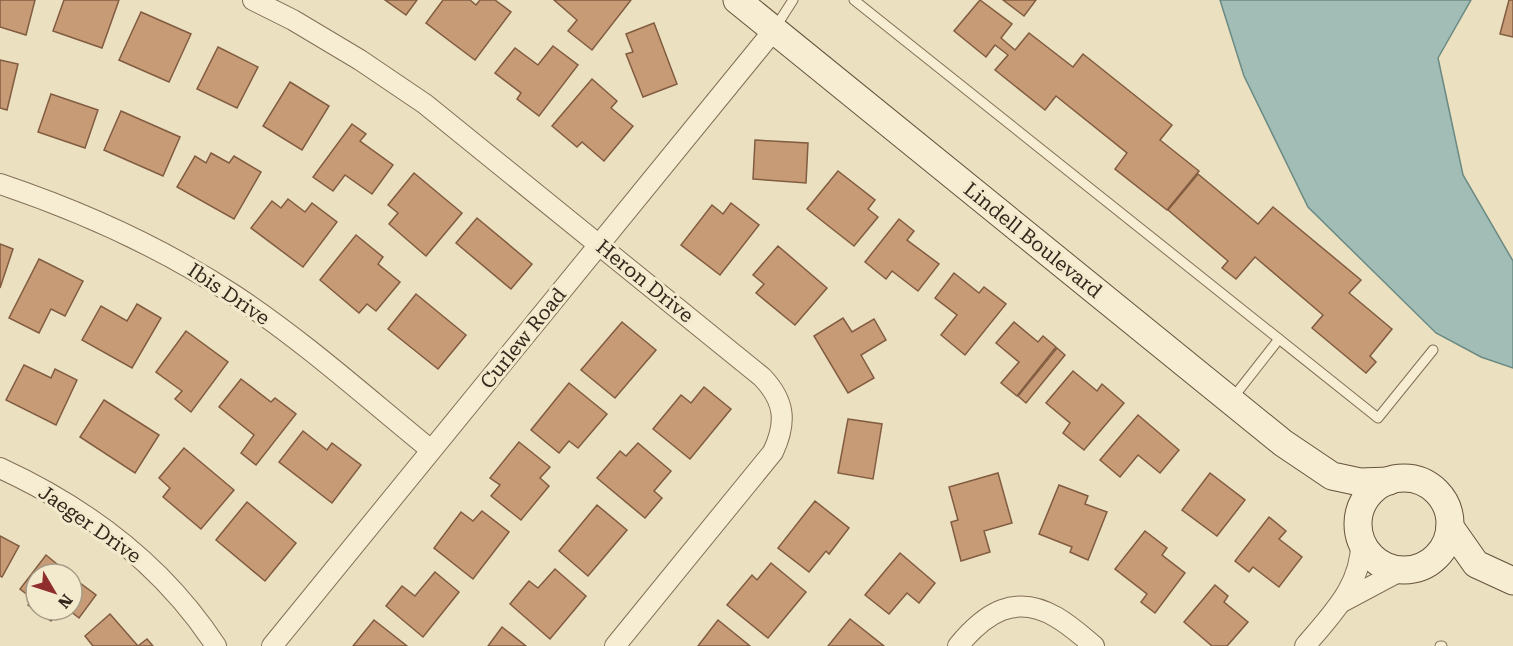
<svg xmlns="http://www.w3.org/2000/svg" width="1513" height="646" viewBox="0 0 1513 646" font-family="'Roboto Serif',serif">
	<rect width="100%" height="100%" fill="#ebe0bf"/>
	<polygon fill="#a2bdb6" stroke="#6a8a83" stroke-width="1.5" points="1220,0 1471,0 1438,58 1463,175 1513,261 1513,368 1481,357 1436,333 1308,207 1244,76"/>
	<g fill="#c89b77" stroke="#815c40" stroke-width="1.5">
		<polygon points="0,0 35,0 26,35 0,27"/>
		<polygon points="64,0 119,0 102,48 53,31"/>
		<polygon points="385,0 417,0 406,15"/>
		<polygon points="443,0 470,0 476,5 480,0 495,0 511,12 475,60 426,23"/>
		<polygon points="554,0 631,0 592,50 568,31 577,20"/>
		<polygon points="980,0 1012,24 1001,38 1015,50 1029,33 1073,67 1083,54 1172,125 1160,140 1199,171 1167,210 1115,169 1127,153 1056,96 1045,110 995,70 1008,55 995,45 986,57 954,31"/>
		<polygon points="1003,0 1036,0 1024,16"/>
		<polygon points="1509,0 1513,0 1513,37 1500,34"/>
		<polygon points="141,12 191,34 169,82 119,60"/>
		<polygon points="654,23 677,84 643,97 626,54 633,52 626,34"/>
		<polygon points="553,46 578,65 539,116 517,99 521,93 495,73 515,48 538,65"/>
		<polygon points="218,47 258,67 237,108 197,89"/>
		<polygon points="0,60 18,64 7,110 0,108"/>
		<polygon points="592,79 617,101 611,108 633,126 604,161 582,142 577,147 552,126"/>
		<polygon points="290,82 329,106 302,150 263,126"/>
		<polygon points="51,94 98,110 85,148 38,132"/>
		<polygon points="121,111 180,137 163,176 104,150"/>
		<polygon points="352,124 366,134 360,141 393,165 372,194 345,175 333,191 313,177"/>
		<polygon points="755,140 808,143 806,183 753,179"/>
		<polygon points="211,153 229,163 234,156 261,172 234,219 177,187 195,156 206,163"/>
		<polygon points="838,171 875,200 868,209 878,217 854,246 807,209"/>
		<polygon points="414,173 462,213 426,256 389,224 398,213 388,205"/>
		<polygon points="1198,174 1258,224 1273,207 1361,280 1349,293 1392,329 1370,356 1376,362 1366,373 1312,328 1323,315 1255,257 1236,279 1222,268 1228,261 1168,210"/>
		<polygon points="288,199 305,212 312,203 337,222 303,267 251,228 272,201 281,208"/>
		<polygon points="731,203 759,225 720,275 681,245 712,205 723,214"/>
		<polygon points="477,218 532,264 511,289 456,243"/>
		<polygon points="899,219 914,231 907,240 939,264 918,291 892,271 886,279 865,262"/>
		<polygon points="356,235 383,257 378,264 400,282 376,311 367,304 359,313 320,280"/>
		<polygon points="0,244 13,249 0,288"/>
		<polygon points="778,246 827,288 795,325 756,293 764,284 753,275"/>
		<polygon points="39,259 83,281 65,316 51,309 39,333 9,318"/>
		<polygon points="954,273 979,293 984,287 1006,304 965,355 941,335 957,315 935,298"/>
		<polygon points="416,294 466,335 438,369 388,329"/>
		<polygon points="137,304 161,318 132,368 82,340 101,306 127,321"/>
		<polygon points="843,318 852,332 874,319 886,340 861,355 874,378 848,393 814,336"/>
		<polygon points="622,322 656,350 615,398 581,370"/>
		<polygon points="1014,322 1038,342 1043,336 1056,347 1017,396 1001,383 1019,362 996,343"/>
		<polygon points="186,331 228,362 191,412 175,399 182,391 156,372"/>
		<polygon points="1057,348 1065,355 1026,403 1018,396"/>
		<polygon points="24,365 51,378 55,369 77,380 56,425 6,400"/>
		<polygon points="1073,371 1097,391 1102,384 1124,403 1084,450 1063,433 1070,423 1046,403"/>
		<polygon points="241,379 271,402 275,398 296,414 256,465 241,453 254,435 219,407"/>
		<polygon points="569,383 607,414 578,448 569,441 559,453 531,430"/>
		<polygon points="704,387 731,409 690,459 653,429 681,395 691,403"/>
		<polygon points="104,400 159,435 135,473 80,437"/>
		<polygon points="1138,415 1179,450 1160,473 1138,455 1120,477 1100,460"/>
		<polygon points="848,419 882,424 873,479 838,473"/>
		<polygon points="303,431 327,450 332,443 361,465 332,503 279,462"/>
		<polygon points="519,442 550,467 540,478 549,486 521,520 491,496 500,485 490,478"/>
		<polygon points="638,443 671,471 654,491 662,498 645,518 597,478 620,451 626,456"/>
		<polygon points="184,448 234,490 201,529 163,497 170,488 159,478"/>
		<polygon points="998,473 1012,523 984,531 990,552 961,561 951,522 958,520 949,487"/>
		<polygon points="1210,473 1245,500 1217,536 1182,510"/>
		<polygon points="1059,485 1088,496 1085,504 1107,512 1088,560 1070,552 1072,547 1039,534"/>
		<polygon points="815,501 849,528 829,554 826,551 809,572 778,548"/>
		<polygon points="247,502 296,543 265,581 216,540"/>
		<polygon points="597,505 627,530 588,576 559,551"/>
		<polygon points="482,511 509,532 473,579 434,548 461,512 473,521"/>
		<polygon points="1269,517 1286,531 1279,539 1302,557 1279,587 1253,567 1249,572 1235,561"/>
		<polygon points="1145,531 1167,548 1162,555 1185,573 1155,613 1141,602 1147,594 1115,569"/>
		<polygon points="0,536 19,546 2,577 0,576"/>
		<polygon points="900,553 935,583 919,603 907,593 889,614 865,595"/>
		<polygon points="46,555 69,574 36,574 36,610 59,610 51,621 28,605 33,599 20,589"/>
		<polygon points="771,563 806,592 768,638 727,605 752,575 757,580"/>
		<polygon points="555,569 586,596 550,639 510,604 529,581 538,588"/>
		<polygon points="435,572 459,592 423,637 386,606 402,586 415,596"/>
		<polygon points="72,577 96,595 79,618 69,610 72,610"/>
		<polygon points="1215,585 1228,596 1224,602 1248,622 1227,646 1212,646 1184,622"/>
		<polygon points="110,614 138,646 93,646 85,636"/>
		<polygon points="850,619 884,646 828,646"/>
		<polygon points="374,620 407,646 353,646"/>
		<polygon points="718,620 750,646 698,646"/>
		<polygon points="502,627 526,646 488,646"/>
		<polygon points="147,639 153,646 138,646"/>
	</g>
	<g fill="none" stroke-linecap="round" stroke-linejoin="round">
		<g stroke="#837058" stroke-width="11">
			<g id="lane">
				<polyline points="854,0 1378,418 1433,350"/>
				<polyline points="775,28 793,0"/>
				<polyline points="1232,399 1279,339"/>
				<polyline points="1440,646 1442,646"/>
			</g>
		</g>
		<g stroke="#837058" stroke-width="22">
			<g id="street">
				<path d="M253,0l40,20 67,40 65,44 337,273c23,24 25,45 11,75l-158,194"/>
				<path d="M0,184c83,28 161,63 234,111 70,46 133,103 197,155"/>
				<path d="M0,468c87,40 163,97 216,178"/>
				<polyline points="1342,602 1402,570"/>
				<polyline points="272,646 774,30"/>
				<path d="M958,646c27,-33 57,-53 98,-29 14,8 26,19 38,29"/>
				<path d="M1305,646c27,-32 58,-62 56,-106"/>
			</g>
		</g>
		<g stroke="#64523c" stroke-width="29">
			<g id="secondary">
				<polyline points="737,0 1283,443 1332,476 1360,482 1389,481"/>
				<circle cx="1404" cy="524" r="46"/>
				<polyline points="1450,527 1476,564 1513,581"/>
			</g>
		</g>
		<use href="#lane" stroke="#f7edd2" stroke-width="9"/>
		<use href="#street" stroke="#f7edd2" stroke-width="20"/>
		<use href="#secondary" stroke="#f7edd2" stroke-width="27"/>
	</g>
	<g text-anchor="middle" dominant-baseline="central" stroke-width="6" stroke-linejoin="round" paint-order="stroke">
		<g font-size="20" fill="#33281c" stroke="#f3eace">
			<text transform="translate(1033 240) rotate(39)">Lindell Boulevard</text>
			<text transform="translate(645 281) rotate(39)">Heron Drive</text>
			<text transform="translate(229 294) rotate(34)">Ibis Drive</text>
			<text transform="translate(523 338) rotate(-51)">Curlew Road</text>
			<text transform="translate(90 524) rotate(35)">Jaeger Drive</text>
		</g>
	</g>
	<g transform="translate(54 592) rotate(129)"><circle r="28" fill="#f3eace" stroke="#a69c87" stroke-width="1.5"/>
	<path d="M0-4.5L10 22L0 15L-10 22Z" fill="#8f2e2c"/>
	<text y="-9" font-size="16" font-weight="bold" text-anchor="middle" fill="#33281c">N</text>
	</g>
</svg>
